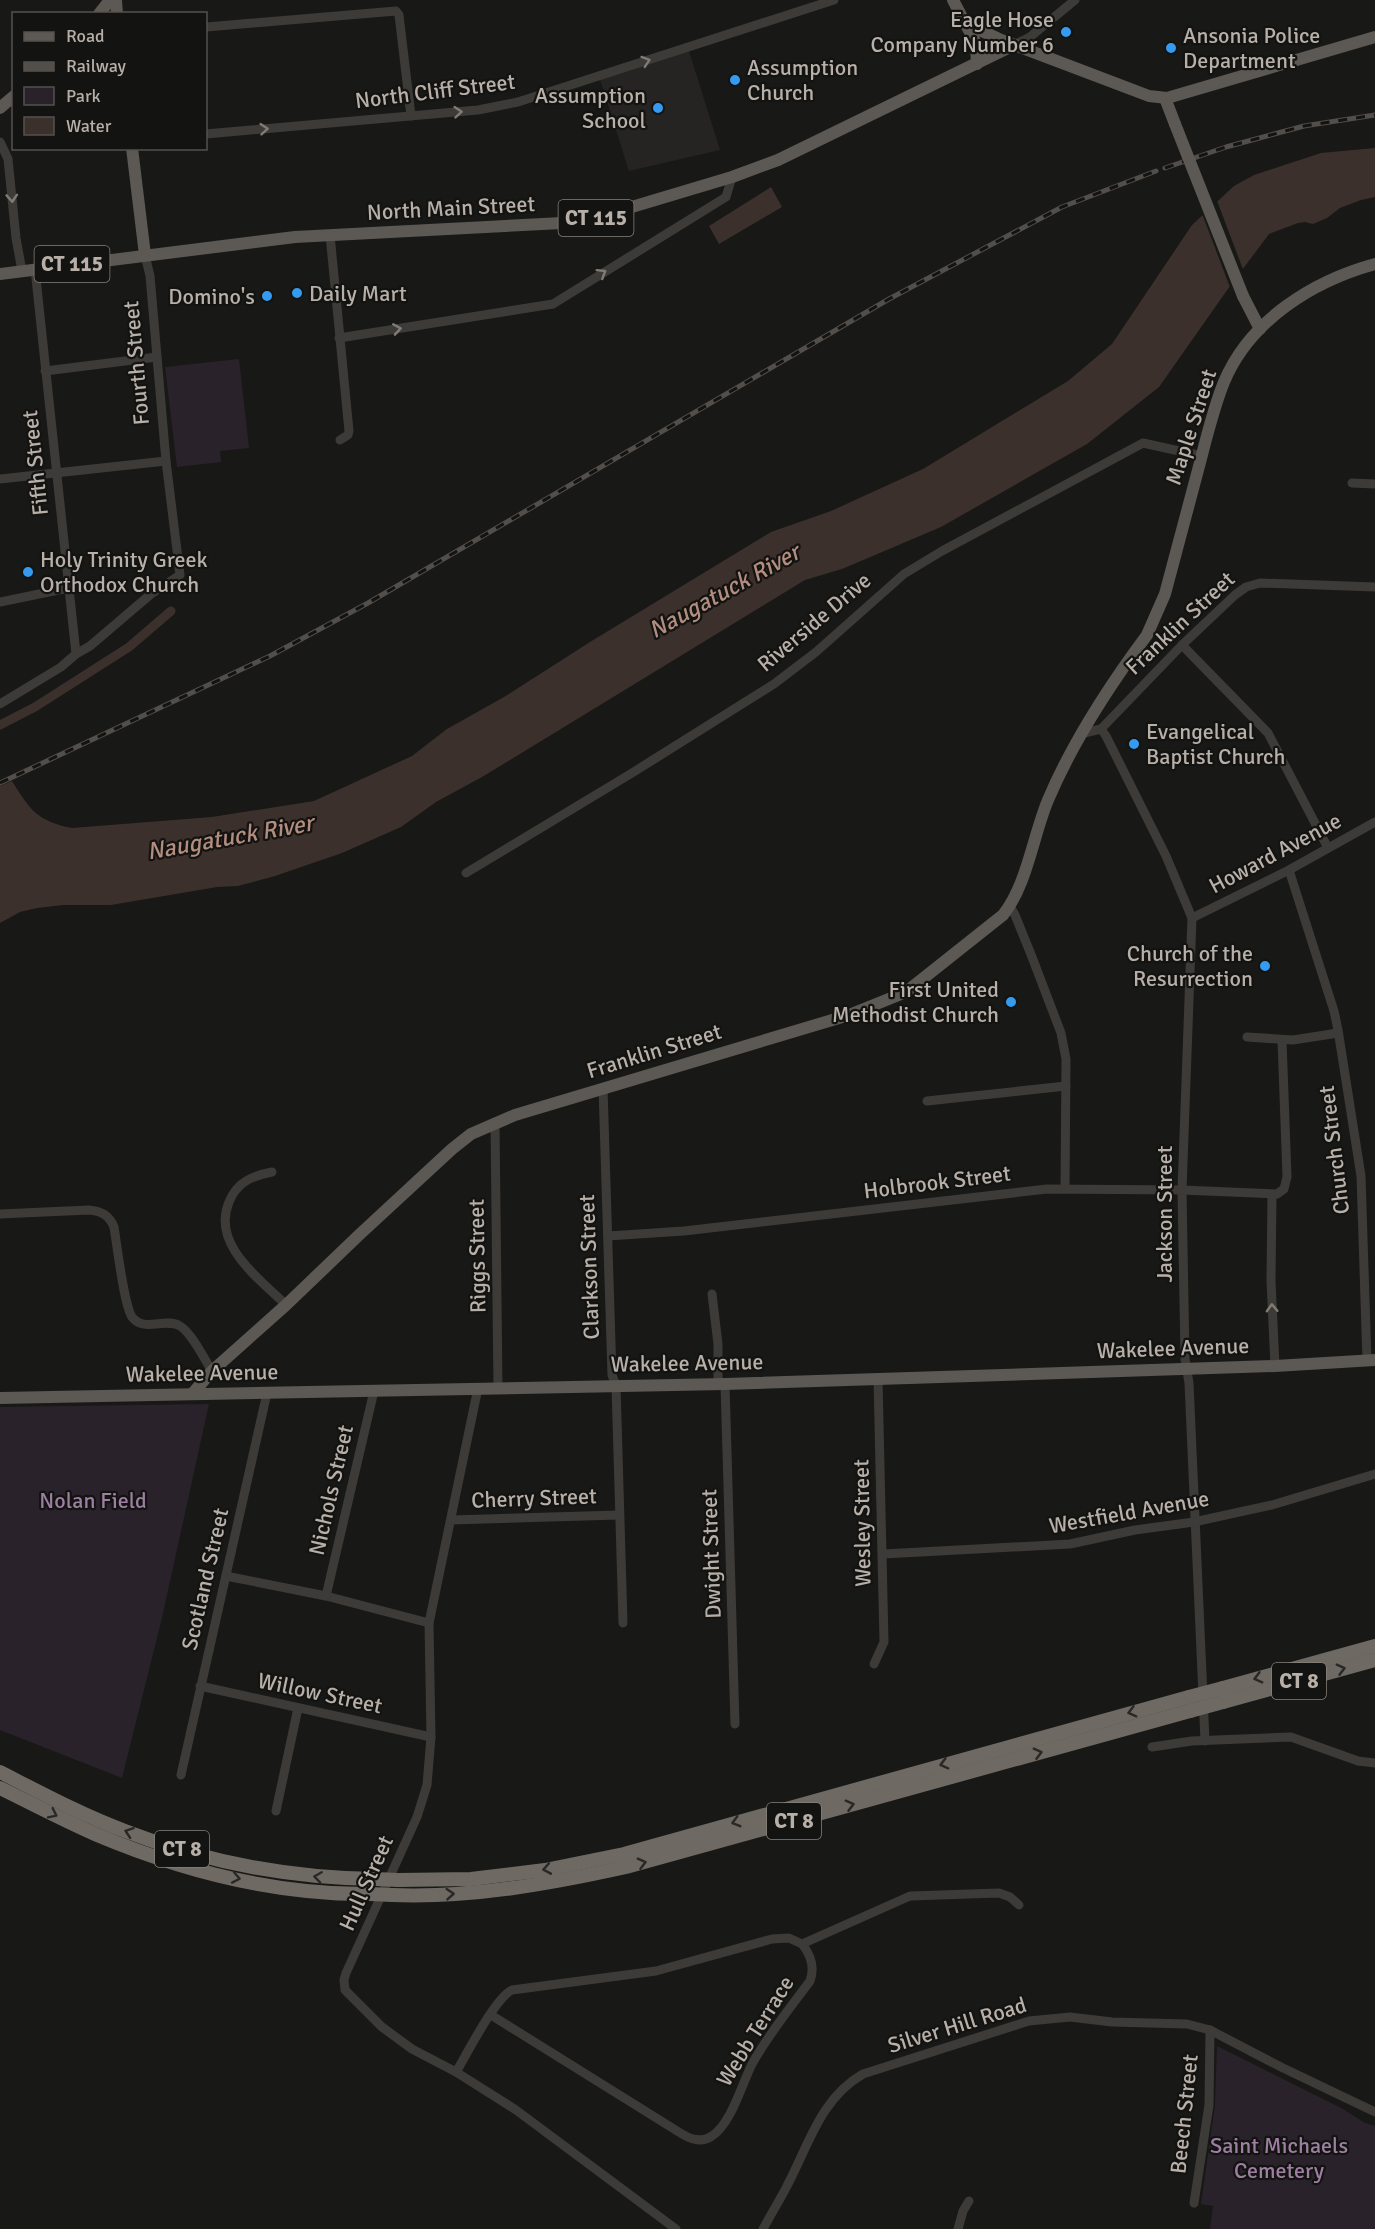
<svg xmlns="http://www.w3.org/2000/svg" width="1375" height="2229" viewBox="0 0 1375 2229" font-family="Signika,sans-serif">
	<rect width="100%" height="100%" fill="#181816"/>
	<polygon fill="#252422" points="688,48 720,150 629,171 599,76"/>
	<g fill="#2a222b">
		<polygon points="239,359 249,448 220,451 221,462 177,467 165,367"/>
		<polygon points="209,1404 161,1622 122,1778 0,1730 0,1407"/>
		<polygon points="1217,2046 1343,2109 1365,2123 1375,2126 1375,2229 1210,2229 1213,2206 1201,2204 1215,2105"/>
	</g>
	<g fill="#3c302c">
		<path d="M1375,148v49l-14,3 -21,8 -13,10 -14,6 -8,-2 -7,1 -29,11 -39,52 -71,101 -72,57 -146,83 -99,42 -37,11 -323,197 -46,25 -35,25 -59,26 -67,23 -37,10 -21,1 -106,18h-48l-26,3 -17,4 -20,11v-137l12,-5c18,29 25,40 60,47l140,-11 102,-16 98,-45 35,-27 57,-32 86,-55 181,-110 60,-21 92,-42 145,-88 44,-37 80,-119 42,-39 20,-11 67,-22z"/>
		<polygon points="771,187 782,207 719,244 709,226"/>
	</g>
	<polygon fill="#181816" points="1216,198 1244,272 1231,290 1201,211"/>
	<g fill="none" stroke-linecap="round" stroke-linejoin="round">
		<polyline stroke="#3c302c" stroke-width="9" points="0,725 35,707 129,647 171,611"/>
		<g stroke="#3d3b37" stroke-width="9">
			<polyline points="206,27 396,11 399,15 411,116"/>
			<polyline points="1014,45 1030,37 1075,0"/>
			<polyline points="206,134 478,110 518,102 834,0"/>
			<polyline points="0,142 8,159 16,238 22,271"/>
			<polyline points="330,235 349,431 348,435 340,440"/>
			<polyline points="35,269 76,654"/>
			<polyline points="339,338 553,304 726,197 732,177"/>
			<polyline points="45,371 157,357"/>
			<polyline points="0,479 166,461"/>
			<polyline points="1352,483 1375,484"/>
			<polyline points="0,602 68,588"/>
			<polyline points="1182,645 1268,733 1328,848"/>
			<polyline points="0,704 61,667 76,654 90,646 151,594 180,575 166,461 150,276 145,255"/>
			<polyline points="1101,729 1182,645 1235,595 1246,587 1260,583 1375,587"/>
			<polyline points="1080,734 1101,729 1106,736 1166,856 1192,918 1182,1190 1185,1359 1189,1383 1205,1741"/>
			<polyline points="1289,870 1334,1011 1338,1030 1361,1176 1367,1361"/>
			<polyline points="466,873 632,773 774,684 816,652 904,574 942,551 1143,443 1202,456"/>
			<polyline points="1010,906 1015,915 1032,957 1061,1033 1066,1059 1065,1188"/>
			<polyline points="1192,918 1289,870 1375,822"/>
			<polyline points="1247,1037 1293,1040 1338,1033"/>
			<polyline points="603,1088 612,1375 616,1386 623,1623"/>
			<polyline points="927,1101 1066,1086"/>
			<polyline points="495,1122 498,1389"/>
			<path d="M272,1172c-20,4 -35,10 -43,30 -18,43 31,77 57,103"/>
			<polyline points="1272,1195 1271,1281 1275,1366"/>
			<path d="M0,1214l89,-4c12,1 20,5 25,17 3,18 10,78 18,90 12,16 33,0 48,9 12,7 24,33 32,45"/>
			<polyline points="608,1236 684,1231 1047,1189 1182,1190 1277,1194 1284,1189 1287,1177 1282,1040"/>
			<polyline points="712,1294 718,1344 718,1384"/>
			<polyline points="725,1384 735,1724"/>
			<polyline points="478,1388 429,1623 431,1737 427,1785 417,1817 346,1973 344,1980 345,1990 382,2027 412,2049 456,2072 516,2110 676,2229"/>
			<polyline points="451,1520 619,1515"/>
			<polyline points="883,1554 1070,1544 1135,1530 1194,1522 1272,1505 1375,1474"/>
			<polyline points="226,1576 326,1596 429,1623"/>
			<polyline points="326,1596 374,1391"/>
			<polyline points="874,1664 884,1642 878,1379"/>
			<polyline points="200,1686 431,1737"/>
			<polyline points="1152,1747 1192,1741 1291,1737 1358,1761 1375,1763"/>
			<polyline points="181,1775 267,1393"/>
			<polyline points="276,1811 298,1708"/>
			<polyline points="802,1944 910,1896 999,1893 1010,1897 1019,1905"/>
			<path d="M456,2072c11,-18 39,-74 56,-82l144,-19 116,-32 17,-1 13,6c9,11 13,23 8,37 -20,27 -42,54 -58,83 -10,20 -21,60 -40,72 -10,7 -20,4 -30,-2l-191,-119"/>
			<polyline points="1194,2203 1209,2105 1210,2030"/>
			<path d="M763,2229c8,-15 17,-29 25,-45 21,-40 33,-86 75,-110l166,-53 41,-4 42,5 75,2 23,6 71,37 94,45"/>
			<polyline points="958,2229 963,2211 969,2201"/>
		</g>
		<g stroke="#5c5853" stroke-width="12">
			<polyline points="116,0 117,14"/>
			<polyline points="953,0 965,23 999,39 1149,96 1167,98 1375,37"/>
			<polyline points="99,14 110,0"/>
			<polyline points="965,23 976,43 977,64"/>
			<polyline points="1165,98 1175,124"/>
			<polyline points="0,108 14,96"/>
			<polyline points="132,148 145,255"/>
			<polyline points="0,274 295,237 562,223 595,218 732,177 778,160 1014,45"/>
			<polyline points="1243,296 1260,329"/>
			<path d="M193,1393l19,-22 74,-66 73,-70 93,-86 19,-15 44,-19 334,-100 57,-23 97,-77c24,-30 30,-79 45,-115 25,-59 61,-114 99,-165l18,-41c11,-42 22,-83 33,-124 8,-30 15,-61 26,-88 26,-62 89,-101 151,-118"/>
			<polyline points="0,1398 725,1384 1275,1366 1375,1360"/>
		</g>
		<g stroke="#6e6963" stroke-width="14">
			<polyline points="1223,1688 1375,1646"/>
			<polyline points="1223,1702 1375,1660"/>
			<path d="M0,1772c41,21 82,43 125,59 80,31 166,47 251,48"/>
			<path d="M0,1788c31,15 63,32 95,46 85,36 181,61 275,60"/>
			<polyline points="398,1880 471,1879 545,1870 624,1854 1189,1697"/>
			<path d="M392,1895c79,3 157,-11 234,-28l564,-156"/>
		</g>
		<g stroke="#524e4a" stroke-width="5">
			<g id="rail">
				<polyline points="1165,168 1226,147 1304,126 1375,115"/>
				<polyline points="0,783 270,656 368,603 889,299 1062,207 1156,171"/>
			</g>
		</g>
		<use href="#rail" stroke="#131311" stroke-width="3" stroke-dasharray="9" stroke-linecap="butt"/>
		<polyline stroke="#5c5853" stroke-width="12" points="1175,124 1243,296"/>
		<g stroke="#6e6963" stroke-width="14">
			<polyline points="1189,1697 1223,1688"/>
			<polyline points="1190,1711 1223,1702"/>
			<polyline points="376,1879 398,1880"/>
			<polyline points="370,1894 392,1895"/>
		</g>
	</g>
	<defs><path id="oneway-chevron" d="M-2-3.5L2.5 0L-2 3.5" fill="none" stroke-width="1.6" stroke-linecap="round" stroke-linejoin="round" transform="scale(1.5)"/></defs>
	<g stroke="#817b75">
		<use href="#oneway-chevron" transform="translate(646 61) rotate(-18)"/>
		<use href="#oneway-chevron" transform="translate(458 112) rotate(-5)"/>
		<use href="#oneway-chevron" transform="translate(264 129) rotate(-5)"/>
		<use href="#oneway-chevron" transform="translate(12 198) rotate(86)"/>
		<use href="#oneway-chevron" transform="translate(602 273) rotate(-32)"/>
		<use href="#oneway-chevron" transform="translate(397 329) rotate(-9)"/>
		<use href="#oneway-chevron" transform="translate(1272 1308) rotate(-92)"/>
	</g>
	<g stroke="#2a2826">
		<use href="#oneway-chevron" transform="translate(1341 1669) rotate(-15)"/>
		<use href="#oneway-chevron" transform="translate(1258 1678) rotate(165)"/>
		<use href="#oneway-chevron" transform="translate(1132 1712) rotate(165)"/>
		<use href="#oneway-chevron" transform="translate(1038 1753) rotate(-15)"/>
		<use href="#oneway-chevron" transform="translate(944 1764) rotate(165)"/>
		<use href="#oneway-chevron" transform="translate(850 1805) rotate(-15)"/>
		<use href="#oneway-chevron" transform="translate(53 1814) rotate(26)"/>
		<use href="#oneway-chevron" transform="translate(736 1822) rotate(164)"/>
		<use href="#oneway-chevron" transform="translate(129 1832) rotate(-161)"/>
		<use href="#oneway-chevron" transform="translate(642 1863) rotate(-15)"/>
		<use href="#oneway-chevron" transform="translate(547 1869) rotate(170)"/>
		<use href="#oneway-chevron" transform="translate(318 1877) rotate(-172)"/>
		<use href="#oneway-chevron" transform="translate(236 1878) rotate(11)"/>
		<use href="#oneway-chevron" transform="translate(450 1894) rotate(-4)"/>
	</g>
	<g fill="#359bf1" stroke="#131311" stroke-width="2">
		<circle cx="1066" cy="32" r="6"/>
		<circle cx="1171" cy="48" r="6"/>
		<circle cx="735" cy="80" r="6"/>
		<circle cx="658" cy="108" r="6"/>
		<circle cx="297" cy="293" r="6"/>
		<circle cx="267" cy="296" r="6"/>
		<circle cx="28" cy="572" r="6"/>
		<circle cx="1134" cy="744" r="6"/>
		<circle cx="1265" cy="966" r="6"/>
		<circle cx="1011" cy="1002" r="6"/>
	</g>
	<g text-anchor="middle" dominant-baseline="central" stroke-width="4.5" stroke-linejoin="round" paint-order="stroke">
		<g fill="#131311" stroke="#86817b" stroke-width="1.5">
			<rect x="558.5" y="200" width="75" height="36" rx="4.5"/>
			<rect x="34.5" y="246" width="75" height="36" rx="4.5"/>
			<rect x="1272" y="1663" width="54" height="36" rx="4.5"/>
			<rect x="767" y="1803" width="54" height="36" rx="4.5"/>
			<rect x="155" y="1831" width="54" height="36" rx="4.5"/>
		</g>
		<g font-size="21" font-weight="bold" fill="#b8b0a8">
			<text x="596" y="218">CT 115</text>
			<text x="72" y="264">CT 115</text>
			<text x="1299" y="1681">CT 8</text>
			<text x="794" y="1821">CT 8</text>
			<text x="182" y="1849">CT 8</text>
		</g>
		<g font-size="22" fill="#b8b0a8" stroke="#131311" text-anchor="end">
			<text x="1054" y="19">Eagle Hose<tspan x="1054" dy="25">Company Number 6</tspan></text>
			<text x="1183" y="35" text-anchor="start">Ansonia Police<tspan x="1183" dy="25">Department</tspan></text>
			<text x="747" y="67" text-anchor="start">Assumption<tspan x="747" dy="25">Church</tspan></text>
			<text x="646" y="95">Assumption<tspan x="646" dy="25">School</tspan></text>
			<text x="309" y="293" text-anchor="start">Daily Mart</text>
			<text x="255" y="296">Domino's</text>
			<text x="40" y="559" text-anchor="start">Holy Trinity Greek<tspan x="40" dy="25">Orthodox Church</tspan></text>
			<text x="1146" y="731" text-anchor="start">Evangelical<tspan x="1146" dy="25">Baptist Church</tspan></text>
			<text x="1253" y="953">Church of the<tspan x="1253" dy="25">Resurrection</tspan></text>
			<text x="999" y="989">First United<tspan x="999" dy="25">Methodist Church</tspan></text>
		</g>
		<g font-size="22" fill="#b8b0a8" stroke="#131311">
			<text transform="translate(435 91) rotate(-7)">North Cliff Street</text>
			<text transform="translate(451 208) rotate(-3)">North Main Street</text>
			<text transform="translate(136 363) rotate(-95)">Fourth Street</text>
			<text transform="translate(1191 427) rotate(-72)">Maple Street</text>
			<text transform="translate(35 463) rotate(-96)">Fifth Street</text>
			<text transform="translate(814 622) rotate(-40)">Riverside Drive</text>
			<text transform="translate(1180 623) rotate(-43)">Franklin Street</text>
			<text transform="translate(1275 853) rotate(-28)">Howard Avenue</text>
			<text transform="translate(654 1051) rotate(-17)">Franklin Street</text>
			<text transform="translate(1334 1150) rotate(-97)">Church Street</text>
			<text transform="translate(937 1182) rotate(-7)">Holbrook Street</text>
			<text transform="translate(1164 1214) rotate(-90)">Jackson Street</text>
			<text transform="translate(477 1256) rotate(-91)">Riggs Street</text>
			<text transform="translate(589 1267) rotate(-92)">Clarkson Street</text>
			<text transform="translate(1173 1348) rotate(-2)">Wakelee Avenue</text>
			<text transform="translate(687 1363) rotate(-1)">Wakelee Avenue</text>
			<text transform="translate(202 1373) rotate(-1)">Wakelee Avenue</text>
			<text transform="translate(331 1490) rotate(-77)">Nichols Street</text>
			<text transform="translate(534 1498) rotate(-2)">Cherry Street</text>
			<text transform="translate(1129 1512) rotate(-10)">Westfield Avenue</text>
			<text transform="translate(862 1523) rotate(-91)">Wesley Street</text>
			<text transform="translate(711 1554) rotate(-92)">Dwight Street</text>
			<text transform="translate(205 1579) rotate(-77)">Scotland Street</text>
			<text transform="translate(320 1693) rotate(12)">Willow Street</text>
			<text transform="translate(366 1883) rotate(-66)">Hull Street</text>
			<text transform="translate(957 2025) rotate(-17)">Silver Hill Road</text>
			<text transform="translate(755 2031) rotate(-58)">Webb Terrace</text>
			<text transform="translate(1184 2114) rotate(-84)">Beech Street</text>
		</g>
		<g font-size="22" fill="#9e7fa3" stroke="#131311">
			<text x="93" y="1500">Nolan Field</text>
			<text x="1279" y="2145">Saint Michaels<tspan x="1279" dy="25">Cemetery</tspan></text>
		</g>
		<g font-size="24" font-style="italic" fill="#b38d7f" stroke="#131311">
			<text transform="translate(724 591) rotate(-29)">Naugatuck River</text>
			<text transform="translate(230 837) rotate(-10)">Naugatuck River</text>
		</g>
	</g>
	<rect x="12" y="12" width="195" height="138" fill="#131311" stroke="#55524d" stroke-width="1.5"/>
	<rect x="24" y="32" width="30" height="9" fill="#5c5853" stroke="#55524d" stroke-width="1.5"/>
	<text x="66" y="42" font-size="18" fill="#b8b0a8">Road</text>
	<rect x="24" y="62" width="30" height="9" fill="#524e4a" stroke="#55524d" stroke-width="1.5"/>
	<text x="66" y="72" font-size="18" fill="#b8b0a8">Railway</text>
	<rect x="24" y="87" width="30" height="18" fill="#2a222b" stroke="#55524d" stroke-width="1.5"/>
	<text x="66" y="102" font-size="18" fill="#b8b0a8">Park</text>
	<rect x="24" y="117" width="30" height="18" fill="#3c302c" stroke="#55524d" stroke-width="1.5"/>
	<text x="66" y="132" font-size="18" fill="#b8b0a8">Water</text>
</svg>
